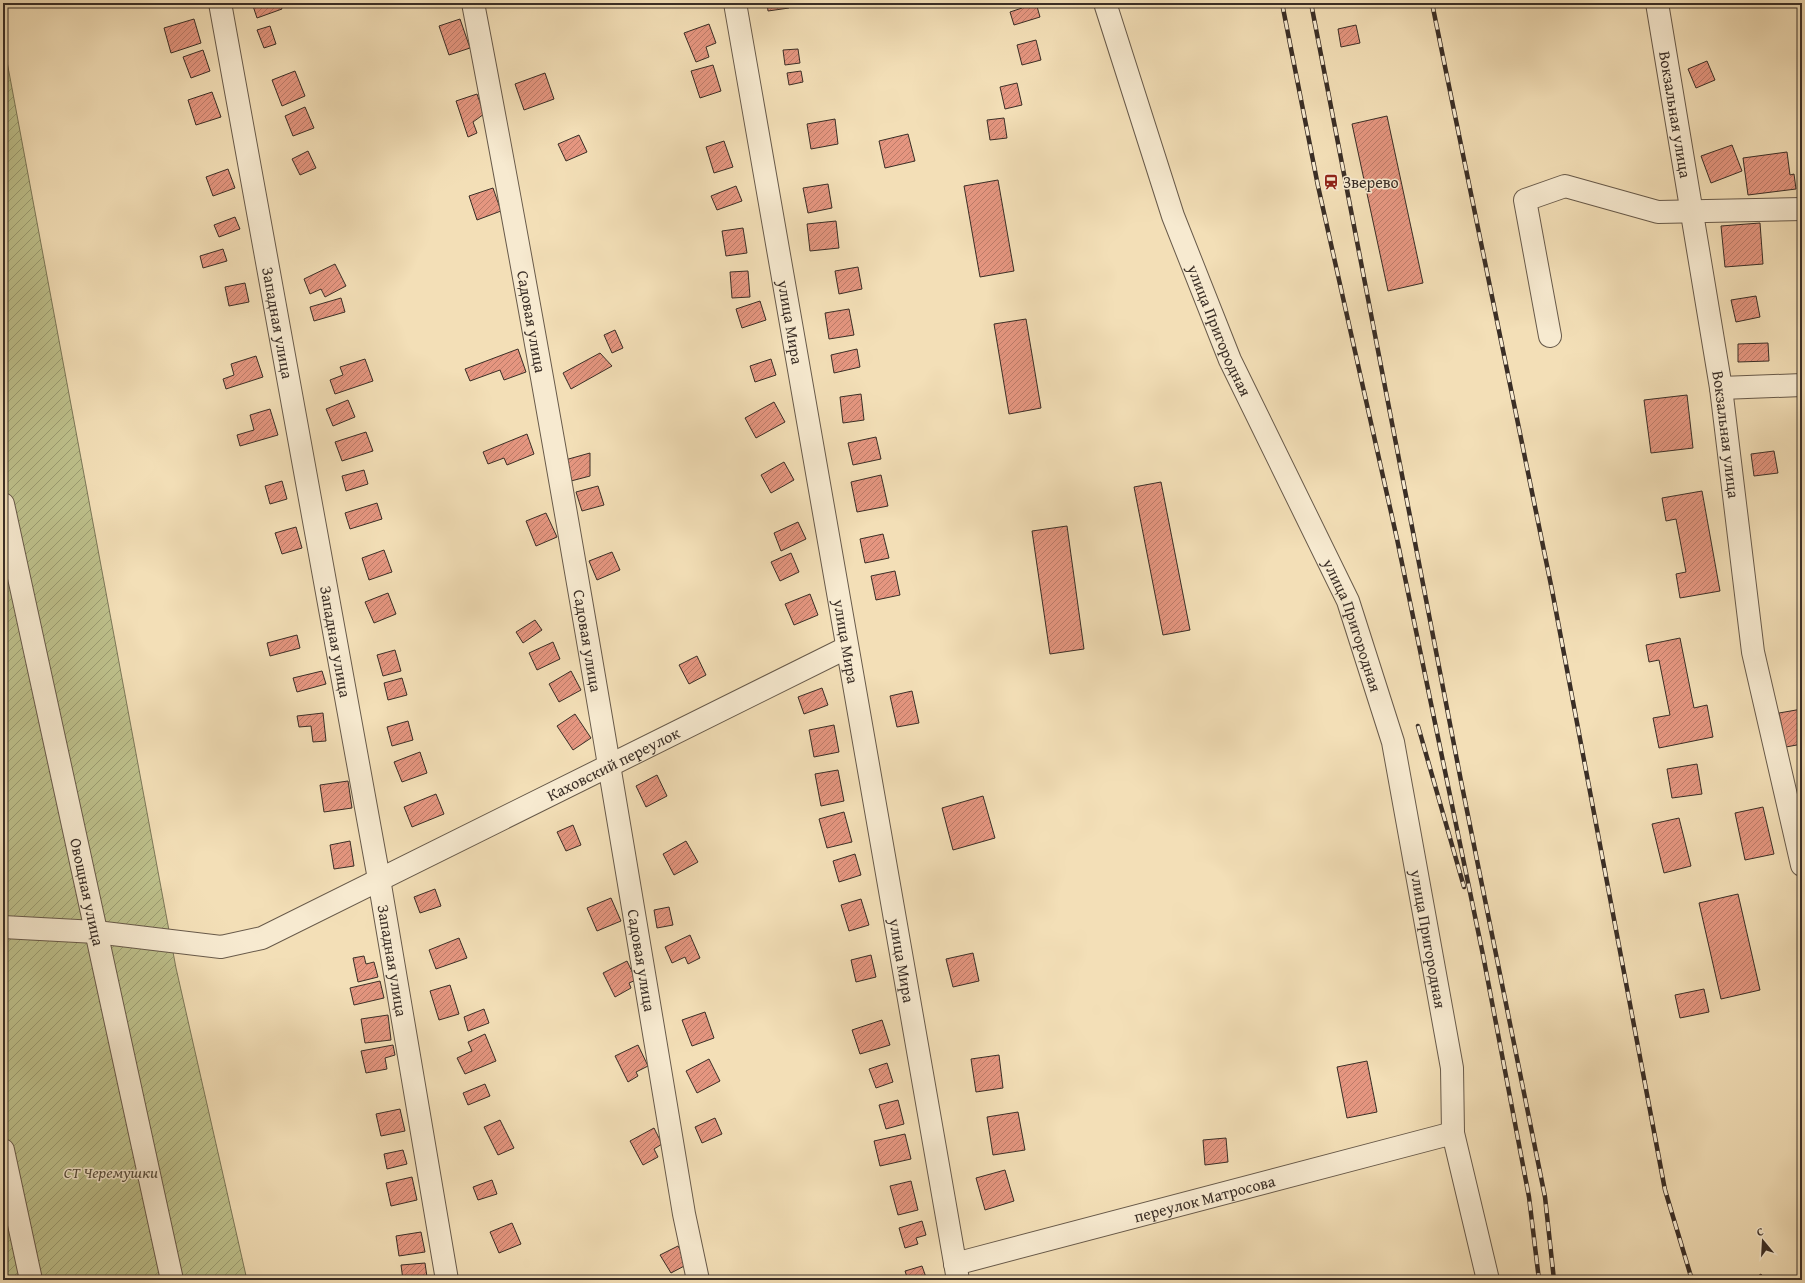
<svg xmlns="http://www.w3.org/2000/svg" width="1805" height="1283" viewBox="0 0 1805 1283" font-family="'Gentium Book Plus',serif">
	<defs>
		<pattern id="garden-furrows" width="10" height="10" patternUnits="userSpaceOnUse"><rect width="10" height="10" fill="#bec18c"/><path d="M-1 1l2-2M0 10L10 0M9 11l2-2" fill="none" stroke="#9b9d72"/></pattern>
		<pattern id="building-hatch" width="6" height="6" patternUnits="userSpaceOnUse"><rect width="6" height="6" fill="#e59680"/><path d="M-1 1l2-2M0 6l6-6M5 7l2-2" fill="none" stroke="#bb7b69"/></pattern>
	</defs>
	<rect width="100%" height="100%" fill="#f3dfb7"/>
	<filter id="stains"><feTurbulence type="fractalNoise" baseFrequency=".005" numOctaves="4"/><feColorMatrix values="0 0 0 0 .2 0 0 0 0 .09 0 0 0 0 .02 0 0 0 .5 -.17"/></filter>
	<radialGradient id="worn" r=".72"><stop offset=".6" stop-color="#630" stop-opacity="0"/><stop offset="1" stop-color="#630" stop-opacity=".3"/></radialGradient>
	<polygon fill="url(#garden-furrows)" stroke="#7c7859" points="3,40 176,968 247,1280 3,1280"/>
	<g fill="url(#building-hatch)" stroke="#3a2e26">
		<polygon points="252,3 280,3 282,9 257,18"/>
		<polygon points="767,3 788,3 789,8 768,11"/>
		<polygon points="1021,3 1036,3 1040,17 1014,25 1010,12 1022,8"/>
		<polygon points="194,19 201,43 171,53 164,28"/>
		<polygon points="460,19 470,48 449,55 439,26"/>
		<polygon points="709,24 716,43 706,47 709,57 696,62 684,33"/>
		<polygon points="1356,25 1360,43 1341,47 1338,29"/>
		<polygon points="270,26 276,44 264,48 257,30"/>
		<polygon points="1036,40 1041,60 1022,65 1017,45"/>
		<polygon points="798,49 800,63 785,65 783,50"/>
		<polygon points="203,50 210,71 191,78 183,57"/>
		<polygon points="1707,61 1715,80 1696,88 1688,69"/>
		<polygon points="713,65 721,91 700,98 691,71"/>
		<polygon points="295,71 305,96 282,106 272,80"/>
		<polygon points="801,71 803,82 789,85 787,73"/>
		<polygon points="545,73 554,99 524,110 515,84"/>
		<polygon points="1017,83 1022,105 1005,109 1000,87"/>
		<polygon points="212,92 221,117 196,125 188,100"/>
		<polygon points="477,94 484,114 473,122 477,133 468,137 456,101"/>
		<polygon points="305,107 314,128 293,136 285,116"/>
		<polygon points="1387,116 1423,283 1388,291 1352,124"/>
		<polygon points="1004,118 1007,138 990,140 987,120"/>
		<polygon points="835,119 838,144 811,149 807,124"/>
		<polygon points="908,134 915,161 885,168 879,141"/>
		<polygon points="579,135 587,152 566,161 558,144"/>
		<polygon points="724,141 733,167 714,173 706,147"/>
		<polygon points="1732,145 1742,171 1711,183 1701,156"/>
		<polygon points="308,151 316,168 300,175 292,159"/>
		<polygon points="1787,152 1790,175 1794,174 1796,189 1748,195 1743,158"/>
		<polygon points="228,169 235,188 213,196 206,177"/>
		<polygon points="998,180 1014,271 980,277 964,186"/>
		<polygon points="828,184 832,208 808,213 803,188"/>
		<polygon points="736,186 742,201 717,210 711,196"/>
		<polygon points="493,188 501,211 477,220 469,196"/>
		<polygon points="235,217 240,229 219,237 214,225"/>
		<polygon points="836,221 839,248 810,251 807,224"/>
		<polygon points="1760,223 1763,264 1725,267 1721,226"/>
		<polygon points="743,228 747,253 726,256 722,231"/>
		<polygon points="223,249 227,261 203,268 200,256"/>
		<polygon points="335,264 346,286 325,297 321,289 310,294 304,279"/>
		<polygon points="858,267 862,289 839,294 835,271"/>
		<polygon points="748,271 750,297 732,298 730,272"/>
		<polygon points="245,283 249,302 229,306 225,287"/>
		<polygon points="1756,296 1760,317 1736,322 1731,300"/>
		<polygon points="341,298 345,312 314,321 310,307"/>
		<polygon points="760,301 766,320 742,328 736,309"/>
		<polygon points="849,309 854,335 829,339 825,313"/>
		<polygon points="1026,319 1041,408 1009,414 994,324"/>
		<polygon points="615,330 623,348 612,353 604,335"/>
		<polygon points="1768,343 1769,361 1738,362 1738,344"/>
		<polygon points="518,349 526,372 504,380 500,370 470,381 465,369"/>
		<polygon points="857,349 860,367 834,373 831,355"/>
		<polygon points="600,353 612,366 571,389 563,373"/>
		<polygon points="256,356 263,377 226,389 223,379 234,375 231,364"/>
		<polygon points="365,359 373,381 335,394 330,380 343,375 340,367"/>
		<polygon points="771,359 776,375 755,382 750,366"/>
		<polygon points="861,394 864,420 843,423 840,397"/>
		<polygon points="1687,395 1693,448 1651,453 1644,400"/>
		<polygon points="348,400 355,417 333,426 326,409"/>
		<polygon points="774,402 785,422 756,438 745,418"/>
		<polygon points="270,409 278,435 240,446 237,435 254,430 250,415"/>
		<polygon points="366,432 373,451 342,461 335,442"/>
		<polygon points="527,434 534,454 507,465 504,458 488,464 483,452"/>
		<polygon points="876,437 881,459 853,465 848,443"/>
		<polygon points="1774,451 1778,473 1754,476 1751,454"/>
		<polygon points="590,453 590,476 571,481 565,460"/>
		<polygon points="784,462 794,480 771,493 761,475"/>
		<polygon points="364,470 368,484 346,491 342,476"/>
		<polygon points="881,475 888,506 857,512 851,482"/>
		<polygon points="282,481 287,499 270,504 265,486"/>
		<polygon points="1161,482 1190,630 1163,635 1134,487"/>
		<polygon points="598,486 604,505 582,511 576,492"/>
		<polygon points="1702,491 1720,591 1680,598 1676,574 1686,572 1676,519 1666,521 1662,498"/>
		<polygon points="377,503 382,519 350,529 345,513"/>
		<polygon points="546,513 557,537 536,546 526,521"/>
		<polygon points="798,522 806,539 781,551 774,533"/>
		<polygon points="1067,526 1084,649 1050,654 1032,531"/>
		<polygon points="296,527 302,548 282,554 275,533"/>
		<polygon points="883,534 889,558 865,563 860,539"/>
		<polygon points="384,550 392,572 369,580 362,558"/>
		<polygon points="612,552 620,570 597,580 589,561"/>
		<polygon points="791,553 799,572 780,581 771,562"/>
		<polygon points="895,571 900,595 876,600 871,576"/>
		<polygon points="388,593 396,614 374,623 365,602"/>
		<polygon points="810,594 818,615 794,625 785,604"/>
		<polygon points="535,620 542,630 523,643 516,632"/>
		<polygon points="297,635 300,648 270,656 267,643"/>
		<polygon points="1680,638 1694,708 1707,705 1713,737 1659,748 1653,718 1670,715 1659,660 1649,662 1646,645"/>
		<polygon points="553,642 560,659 537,670 529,653"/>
		<polygon points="395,650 401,671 383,676 377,655"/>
		<polygon points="697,656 706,675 689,684 679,665"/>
		<polygon points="322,671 326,684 297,692 293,678"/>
		<polygon points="571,671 581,690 559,702 549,684"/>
		<polygon points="402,678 407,695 388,700 384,683"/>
		<polygon points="822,688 828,705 804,714 798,697"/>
		<polygon points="912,691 919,723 897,727 890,696"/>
		<polygon points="1802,709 1802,744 1786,747 1779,713"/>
		<polygon points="323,713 326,741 313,742 311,726 299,727 297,716"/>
		<polygon points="575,714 591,738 573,750 557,726"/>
		<polygon points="408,721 413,740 392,746 387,727"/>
		<polygon points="834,725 839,752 814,757 809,730"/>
		<polygon points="420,752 427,773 402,782 394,762"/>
		<polygon points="1697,764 1702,794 1672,798 1667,769"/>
		<polygon points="838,770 844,801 821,806 815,774"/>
		<polygon points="657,775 667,796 646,807 636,786"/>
		<polygon points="348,781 352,808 324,812 320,785"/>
		<polygon points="436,794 444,814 412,827 404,807"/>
		<polygon points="983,796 995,838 953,850 942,808"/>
		<polygon points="1763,807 1774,854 1745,860 1735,813"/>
		<polygon points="844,812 852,842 827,848 819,819"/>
		<polygon points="1679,818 1691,866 1664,873 1652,824"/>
		<polygon points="573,825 581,845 566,851 557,832"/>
		<polygon points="350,841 354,866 334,869 330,845"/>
		<polygon points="686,841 698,862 674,875 663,854"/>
		<polygon points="855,854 861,875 839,882 833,861"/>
		<polygon points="435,889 441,906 420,913 414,897"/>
		<polygon points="1738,894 1760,990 1721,999 1699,903"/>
		<polygon points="611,898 621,921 597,931 587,908"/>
		<polygon points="861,899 869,925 849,931 841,905"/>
		<polygon points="669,907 673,925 657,928 654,910"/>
		<polygon points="690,935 700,958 688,964 685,957 672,963 665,947"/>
		<polygon points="459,938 467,958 436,969 429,950"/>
		<polygon points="973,953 979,981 953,987 946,959"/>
		<polygon points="871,955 876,977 856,982 851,960"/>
		<polygon points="364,956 366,964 374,962 378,977 358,982 353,958"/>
		<polygon points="627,961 636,980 629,983 631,988 615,997 603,973"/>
		<polygon points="380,981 384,998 354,1005 350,988"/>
		<polygon points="450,985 459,1014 439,1020 430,991"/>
		<polygon points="1704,989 1709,1012 1680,1018 1675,995"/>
		<polygon points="484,1009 489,1023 468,1031 464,1017"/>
		<polygon points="705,1012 714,1038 692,1046 682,1020"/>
		<polygon points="388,1015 391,1040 365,1043 361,1019"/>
		<polygon points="882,1020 890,1045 860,1054 852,1030"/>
		<polygon points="485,1034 496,1061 465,1074 457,1058 472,1051 468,1042"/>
		<polygon points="393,1045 395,1055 385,1058 387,1069 366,1073 361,1051"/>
		<polygon points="638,1045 648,1066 636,1072 638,1076 628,1082 615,1056"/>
		<polygon points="999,1055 1003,1088 976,1092 971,1059"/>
		<polygon points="709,1059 720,1081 697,1093 686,1071"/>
		<polygon points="1367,1061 1377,1112 1347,1118 1337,1067"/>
		<polygon points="887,1063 893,1082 876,1088 869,1069"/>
		<polygon points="485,1084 490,1096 468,1105 463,1093"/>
		<polygon points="898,1100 904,1124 886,1129 879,1105"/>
		<polygon points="400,1109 405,1131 381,1136 376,1114"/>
		<polygon points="1018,1112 1025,1150 993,1155 987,1117"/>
		<polygon points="715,1118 722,1134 702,1143 695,1127"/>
		<polygon points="500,1120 514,1148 498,1155 484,1127"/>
		<polygon points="654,1128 662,1144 654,1149 658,1157 643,1165 630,1141"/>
		<polygon points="905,1134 911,1159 880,1166 874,1141"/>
		<polygon points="1226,1138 1228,1162 1205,1165 1203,1140"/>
		<polygon points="403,1150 407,1164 387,1169 384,1154"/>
		<polygon points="1005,1170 1014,1201 985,1210 976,1178"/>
		<polygon points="412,1177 417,1200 391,1206 386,1183"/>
		<polygon points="492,1180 497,1194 478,1200 473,1187"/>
		<polygon points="911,1181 918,1210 898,1215 890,1186"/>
		<polygon points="922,1221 926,1235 916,1238 918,1244 905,1248 899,1228"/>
		<polygon points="512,1223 521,1244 499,1253 490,1232"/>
		<polygon points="421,1232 425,1252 399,1256 396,1236"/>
		<polygon points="678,1246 688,1264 671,1273 660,1255"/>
		<polygon points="425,1263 427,1277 403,1280 401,1265"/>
		<polygon points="922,1266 927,1280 908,1280 905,1271"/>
		<polygon points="1761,1274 1765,1280 1751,1280"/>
	</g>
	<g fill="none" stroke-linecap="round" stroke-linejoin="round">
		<g stroke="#685a4a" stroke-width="24">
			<g id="minor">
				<path id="s1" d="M220,3l159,876 68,401"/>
				<path id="s2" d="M473,3c77,402 144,807 211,1211l14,66"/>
				<path id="s3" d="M735,3l223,1277"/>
				<path id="s4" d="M1105,3l68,213 57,144 118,241 45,141 59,326 1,65 35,147"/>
				<path id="s5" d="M1657,3l64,385 32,264 49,213"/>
				<polyline points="1550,336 1525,200 1565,186 1658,212 1802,209"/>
				<polyline points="1721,388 1802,385"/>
				<path id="s6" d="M3,504l169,776"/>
				<path id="s7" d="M3,927l93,5 125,15 41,-9 584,-290"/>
				<polyline points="3,1150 31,1280"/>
				<path id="s8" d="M955,1264l498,-131"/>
			</g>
		</g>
		<use href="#minor" stroke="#f7ead0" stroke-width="22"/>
		<g stroke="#3a2e26" stroke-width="4.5">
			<g id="rail">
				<polyline points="1282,3 1318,186 1397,539 1483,955 1529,1197 1539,1280"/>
				<polyline points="1311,3 1461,781 1545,1197 1554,1280"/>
				<polyline points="1432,3 1552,590 1665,1190 1692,1280"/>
				<polyline points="1418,726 1464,887"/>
			</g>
		</g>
		<use href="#rail" stroke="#f7ead0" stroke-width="3" stroke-dasharray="9" stroke-linecap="butt"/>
	</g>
	<defs>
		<g id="station-bare" transform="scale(1.2)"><path d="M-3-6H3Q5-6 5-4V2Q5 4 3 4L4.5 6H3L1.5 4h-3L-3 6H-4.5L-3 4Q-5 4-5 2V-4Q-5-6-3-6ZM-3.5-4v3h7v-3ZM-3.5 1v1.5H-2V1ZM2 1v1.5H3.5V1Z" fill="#8f2418" stroke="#f7ead0" stroke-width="2.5" paint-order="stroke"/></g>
	</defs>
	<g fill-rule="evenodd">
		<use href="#station-bare" x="1331" y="182"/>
	</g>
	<g text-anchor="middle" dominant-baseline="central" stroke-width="3" stroke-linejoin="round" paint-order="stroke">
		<g font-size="16" fill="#3a2e26" stroke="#f7ead0">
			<text stroke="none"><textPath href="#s5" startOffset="113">Вокзальная улица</textPath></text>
			<text stroke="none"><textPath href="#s1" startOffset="325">Западная улица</textPath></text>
			<text stroke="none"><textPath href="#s2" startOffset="324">Садовая улица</textPath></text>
			<text stroke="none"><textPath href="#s3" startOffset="324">улица Мира</textPath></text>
			<text stroke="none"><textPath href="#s4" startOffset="347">улица Пригородная</textPath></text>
			<text stroke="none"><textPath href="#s5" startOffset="437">Вокзальная улица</textPath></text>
			<text stroke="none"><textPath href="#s4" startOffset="671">улица Пригородная</textPath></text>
			<text stroke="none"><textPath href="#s1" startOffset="649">Западная улица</textPath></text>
			<text stroke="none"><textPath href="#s2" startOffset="648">Садовая улица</textPath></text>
			<text stroke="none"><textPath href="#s3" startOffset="648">улица Мира</textPath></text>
			<text stroke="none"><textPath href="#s7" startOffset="653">Каховский переулок</textPath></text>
			<text stroke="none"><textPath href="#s6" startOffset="397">Овощная улица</textPath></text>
			<text stroke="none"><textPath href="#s4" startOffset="995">улица Пригородная</textPath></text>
			<text stroke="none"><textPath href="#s1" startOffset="973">Западная улица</textPath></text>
			<text stroke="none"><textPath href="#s2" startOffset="972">Садовая улица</textPath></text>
			<text stroke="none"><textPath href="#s3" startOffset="972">улица Мира</textPath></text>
			<text stroke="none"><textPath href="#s8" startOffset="258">переулок Матросова</textPath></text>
		</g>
		<g font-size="16" fill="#3a2e26" stroke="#f7ead0" text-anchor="start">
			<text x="1343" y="182">Зверево</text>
		</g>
		<g font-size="16" font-style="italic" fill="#544b3a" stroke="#f7ead0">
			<text x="111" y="1172">СТ Черемушки</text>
		</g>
	</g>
	<rect width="1805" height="1283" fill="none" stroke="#f3dfb7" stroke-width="16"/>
	<rect x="4" y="4" width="1797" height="1275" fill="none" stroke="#3a2e26" stroke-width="2"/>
	<rect x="8" y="8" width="1789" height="1267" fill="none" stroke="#3a2e26"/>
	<g transform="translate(1763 1241) rotate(342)" stroke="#f7ead0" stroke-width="3" paint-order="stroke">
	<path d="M0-3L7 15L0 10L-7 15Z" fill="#3a2e26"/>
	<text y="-6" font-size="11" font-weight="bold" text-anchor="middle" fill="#3a2e26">С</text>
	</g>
	<rect width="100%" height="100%" filter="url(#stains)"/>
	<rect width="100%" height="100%" fill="url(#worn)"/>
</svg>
